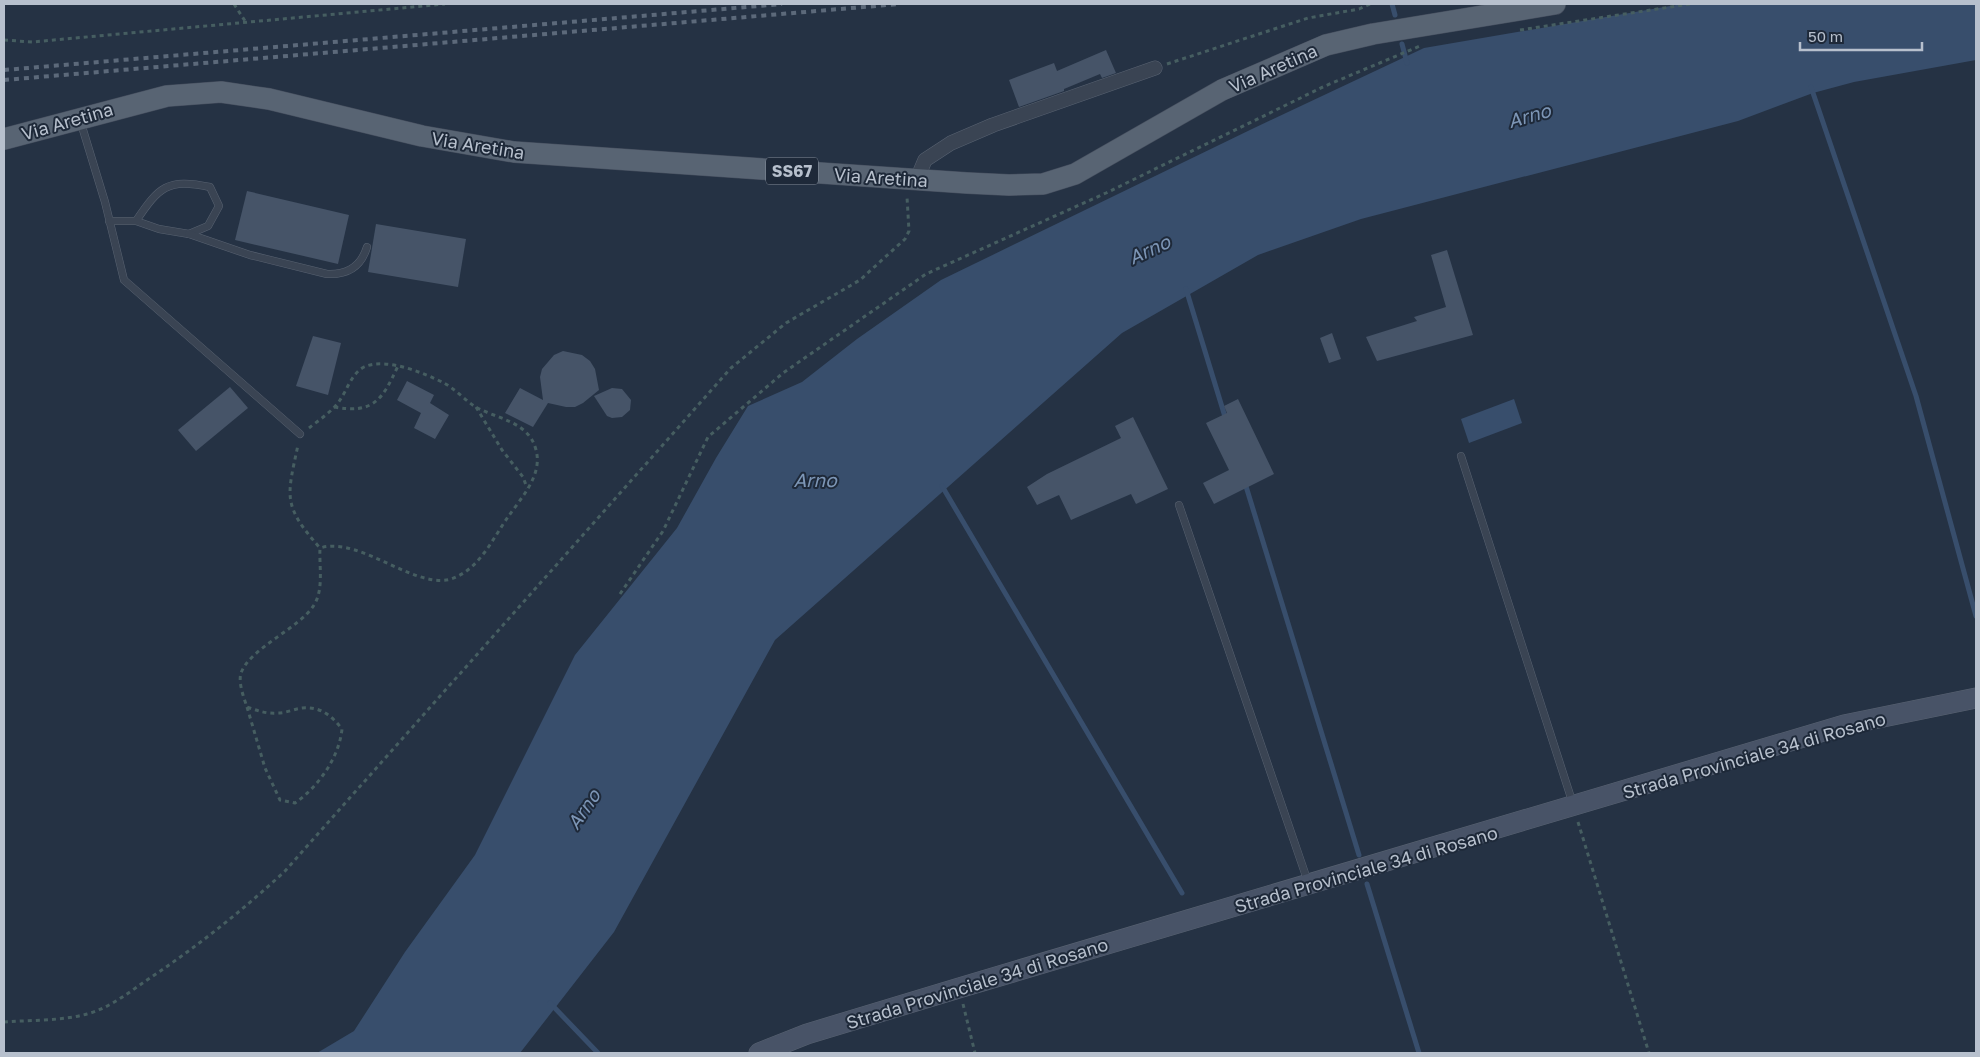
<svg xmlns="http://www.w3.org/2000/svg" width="1980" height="1057" viewBox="0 0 1980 1057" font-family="'Golos Text',sans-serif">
	<rect width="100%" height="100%" fill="#253244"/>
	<g fill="#384e6c">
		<polygon points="1682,4 1976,4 1976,60 1854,82 1813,93 1738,121 1361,219 1258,255 1122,333 775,640 614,932 520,1053 317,1053 354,1031 405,952 475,855 575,655 677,528 716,458 748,406 802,382 857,339 941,280 1252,129 1424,48"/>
		<polygon points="1514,399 1522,423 1469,443 1461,419"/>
	</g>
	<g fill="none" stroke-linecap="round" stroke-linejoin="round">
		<g stroke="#384e6c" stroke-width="5">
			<polyline points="1392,4 1395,15"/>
			<polyline points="1402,44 1407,63"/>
			<polyline points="1811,87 1916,396 1976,616"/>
			<polyline points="1186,289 1226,420"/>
			<polyline points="1245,483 1359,855"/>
			<polyline points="942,486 1182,893"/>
			<polyline points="1367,884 1419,1053"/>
			<polyline points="550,1003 598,1053"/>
		</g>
	</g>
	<g fill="#465468">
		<polygon points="1106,50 1116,73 1102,78 1100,74 1064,89 1064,91 1019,107 1009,80 1054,63 1057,71"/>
		<polygon points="247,191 349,215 338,264 235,240"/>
		<polygon points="376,224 466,239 458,287 368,272"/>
		<polygon points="1447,250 1473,335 1377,361 1366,337 1417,321 1414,317 1446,307 1431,255"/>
		<polygon points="1332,333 1341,359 1329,363 1320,338"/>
		<polygon points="313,336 341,343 328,395 296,386"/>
		<polygon points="563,351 582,355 590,361 595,369 599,390 583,403 575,407 566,407 548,403 533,427 505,413 520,388 543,400 540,377 542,369 554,355"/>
		<polygon points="407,381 434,395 430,403 449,415 435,439 414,428 421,413 397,400"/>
		<polygon points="230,387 248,408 196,451 178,430"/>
		<polygon points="612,388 622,389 631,400 630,410 622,417 612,418 607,416 594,396"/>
		<polygon points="1238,399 1274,474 1214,504 1203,483 1229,470 1206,423 1227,413 1224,406"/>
		<polygon points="1133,417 1168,489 1136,504 1131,494 1071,520 1059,495 1037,505 1027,487 1047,474 1121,438 1115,426"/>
	</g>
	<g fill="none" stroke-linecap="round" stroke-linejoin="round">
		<g stroke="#586271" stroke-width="8">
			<g id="service">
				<polyline points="80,120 105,202 124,280 300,434"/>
				<path d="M109,221h27l23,8 30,5 19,-8 11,-20 -9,-19c-43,-9 -51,0 -74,34"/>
				<path d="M189,234l61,21 77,19c20,1 34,-7 40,-27"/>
				<polyline points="1461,456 1573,804"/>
				<polyline points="1179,505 1308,882"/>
			</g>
		</g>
		<g stroke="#586271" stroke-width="15">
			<polyline id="minor" points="917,179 925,160 951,143 993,125 1155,68"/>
		</g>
		<g stroke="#586271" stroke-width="21">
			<polyline id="secondary" points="759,1053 807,1034 959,988 1844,725 1976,698"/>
		</g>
		<g stroke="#444d5d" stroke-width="22">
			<polyline id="primary" points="4,139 167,96 221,92 269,99 422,136 514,152 967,183 1009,185 1043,184 1075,174 1222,90 1326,45 1373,34 1555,4"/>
		</g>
		<g stroke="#465e61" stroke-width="3" stroke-dasharray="4 4" stroke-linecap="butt">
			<polyline points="234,4 245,21"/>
			<polyline points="1520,30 1690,4"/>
			<polyline points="4,40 32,42 445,4"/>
			<polyline points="1167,64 1308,18 1359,9 1370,4"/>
			<path d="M334,407c40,7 48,-7 64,-41"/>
			<polyline points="476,407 502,450 523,477 527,488"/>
			<path d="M309,428c10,-8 24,-17 31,-28 7,-10 12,-27 24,-33 22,-10 60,6 80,16 11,6 20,16 30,23 22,13 55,15 62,44 7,25 -15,48 -28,67 -15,21 -27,49 -52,60 -36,18 -95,-42 -136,-29"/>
			<polyline points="620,594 663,531 708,437 783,373 926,274 1106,193 1325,86 1420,46"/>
			<path d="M247,707l18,61 15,32 15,3c23,-16 44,-45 47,-74 -10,-13 -22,-23 -40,-21 -8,1 -16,5 -24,5 -11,1 -20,-2 -31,-6 -3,-9 -9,-24 -6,-34 9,-25 59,-45 73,-68 10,-16 5,-39 6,-57 -38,-43 -33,-51 -22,-103"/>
			<polyline points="1578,822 1649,1053"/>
			<polyline points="963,1004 975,1053"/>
			<path d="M4,1022c27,-2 57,-1 83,-8 20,-5 40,-20 57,-32 50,-33 97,-70 141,-111l446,-503 55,-45 74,-43 45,-41 4,-8 -2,-34"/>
		</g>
		<use href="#service" stroke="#3a4453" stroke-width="7"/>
		<use href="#minor" stroke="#3a4453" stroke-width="14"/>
		<use href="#secondary" stroke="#485367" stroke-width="20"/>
		<use href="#primary" stroke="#586473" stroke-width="21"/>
		<g stroke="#5c697a" stroke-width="4" stroke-dasharray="5 5" stroke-linecap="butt">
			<polyline points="4,70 782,4"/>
			<polyline points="4,80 899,4"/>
		</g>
	</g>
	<g text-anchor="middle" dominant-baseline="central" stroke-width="4" stroke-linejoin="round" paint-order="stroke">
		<rect fill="#1e2939" stroke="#8993a1" stroke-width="1" x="766" y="157.5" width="52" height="27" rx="4"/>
		<g font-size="16" font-weight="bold" fill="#b7c0cd">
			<text x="792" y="171">SS67</text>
		</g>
		<g font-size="18" fill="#b7c0cd" stroke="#1e2939">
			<text transform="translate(1273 68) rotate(-24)">Via Aretina</text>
			<text transform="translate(67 121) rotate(-16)">Via Aretina</text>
			<text transform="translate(478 145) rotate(9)">Via Aretina</text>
			<text transform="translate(881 177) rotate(4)">Via Aretina</text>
			<text transform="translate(1754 755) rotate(-16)">Strada Provinciale 34 di Rosano</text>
			<text transform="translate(1366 869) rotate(-16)">Strada Provinciale 34 di Rosano</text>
			<text transform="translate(977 983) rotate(-17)">Strada Provinciale 34 di Rosano</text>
		</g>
		<g font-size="19" font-style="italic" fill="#7d96b6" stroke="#1e2939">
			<text transform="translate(1529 115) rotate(-16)">Arno</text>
			<text transform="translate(1149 249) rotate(-25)">Arno</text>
			<text x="815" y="479">Arno</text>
			<text transform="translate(583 809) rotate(-56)">Arno</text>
		</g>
	</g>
	<rect width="1980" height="1057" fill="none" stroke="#b7c0cd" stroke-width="10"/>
	<path d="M1800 42v8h122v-8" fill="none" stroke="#b7c0cd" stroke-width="2.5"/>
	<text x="1808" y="42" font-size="15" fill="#b7c0cd" stroke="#1e2939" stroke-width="4" paint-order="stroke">50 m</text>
</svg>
